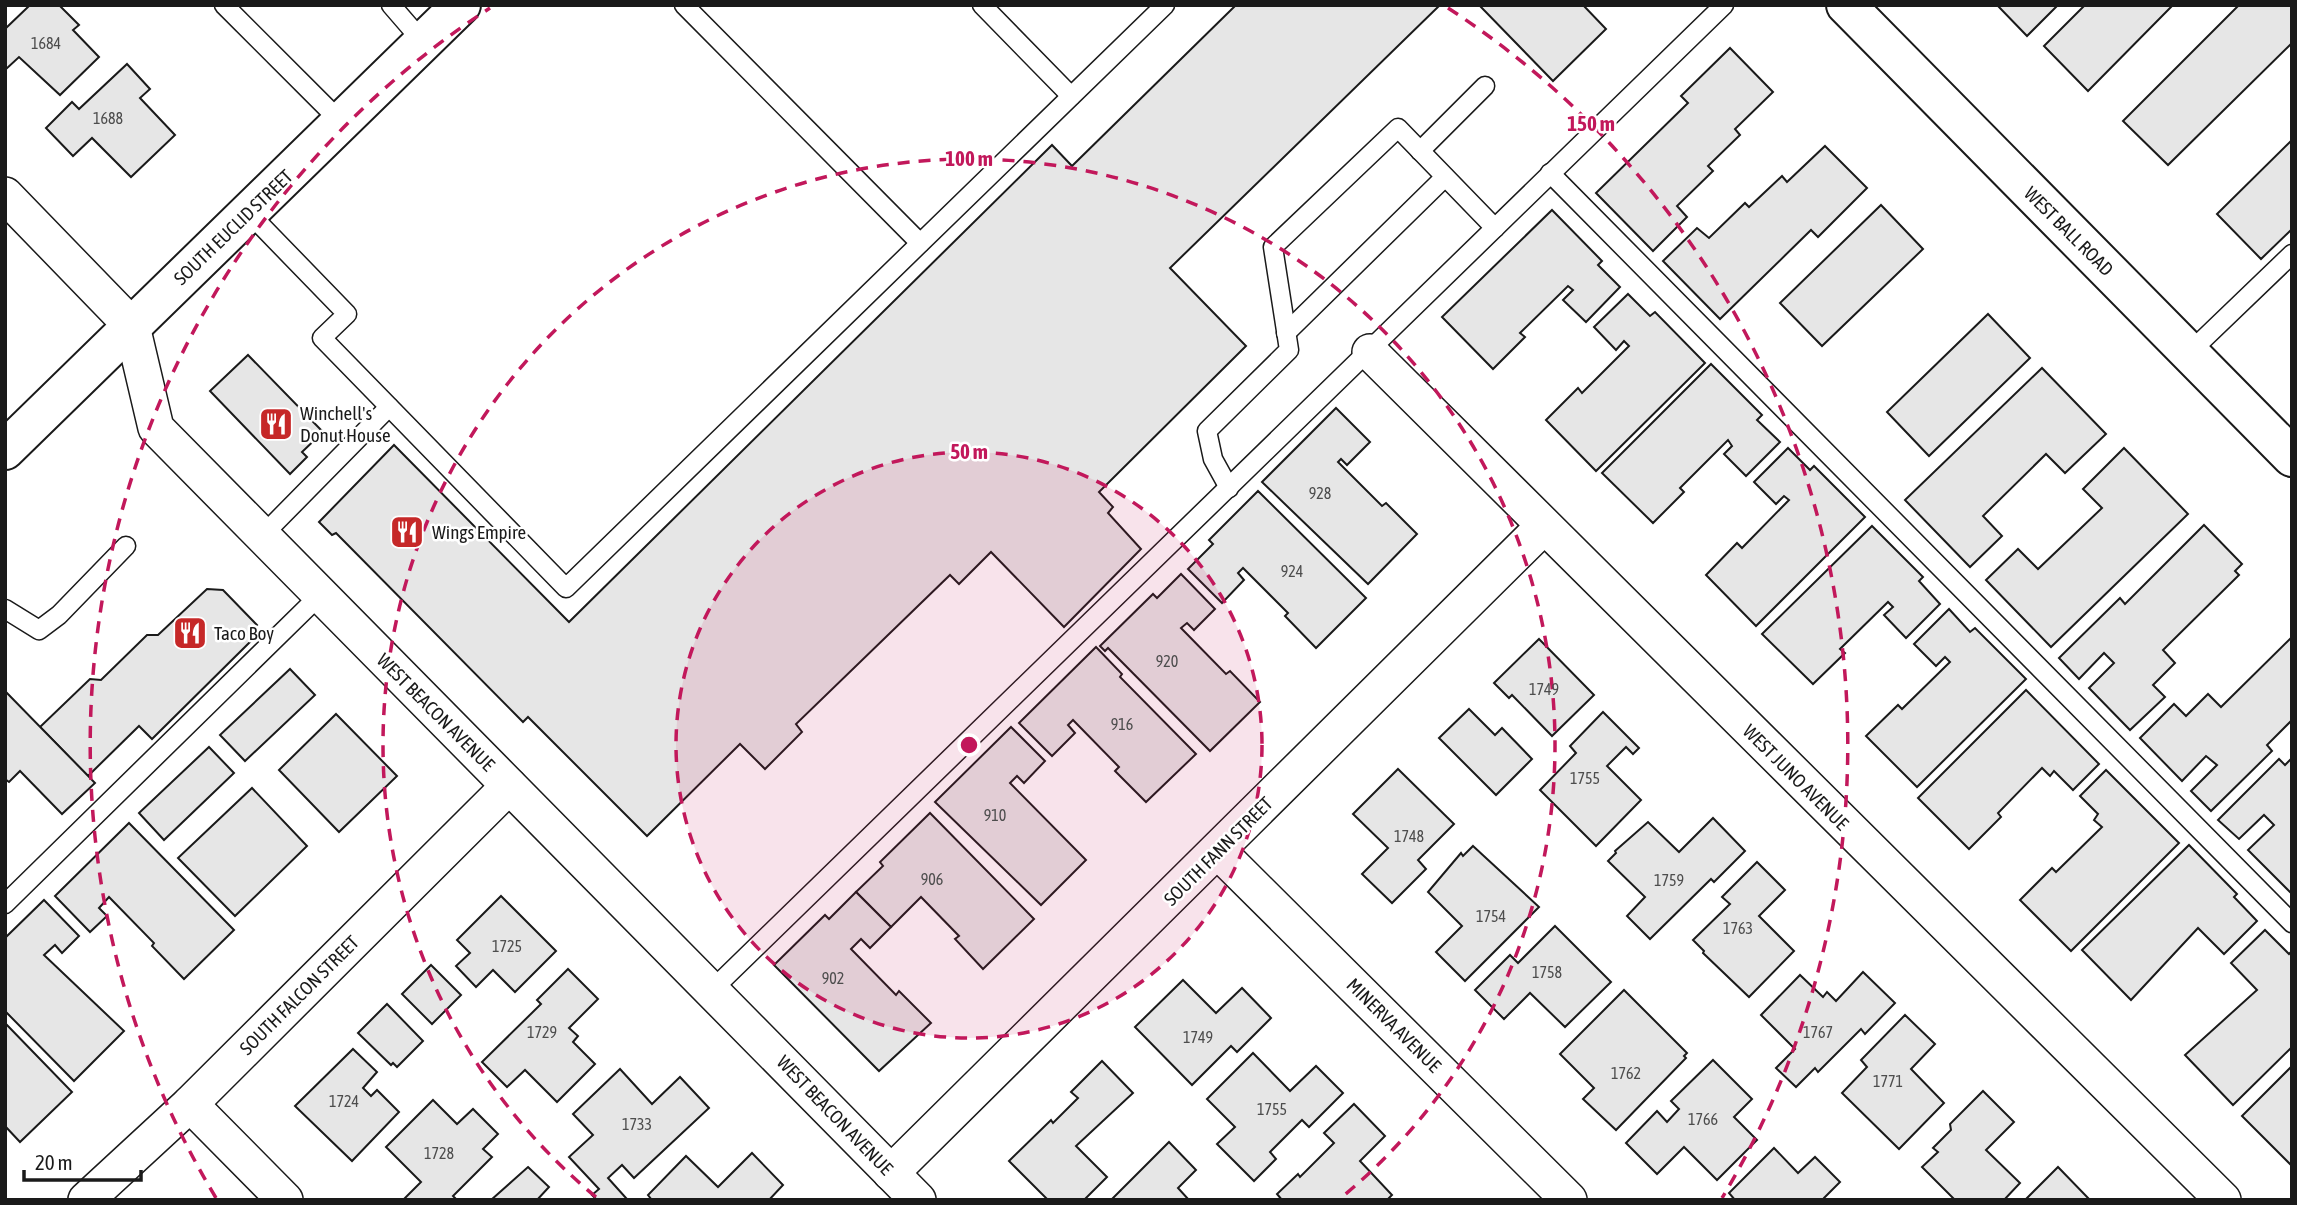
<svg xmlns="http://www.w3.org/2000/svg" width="2297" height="1205" viewBox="0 0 2297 1205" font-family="'Asap Condensed',sans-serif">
	<rect width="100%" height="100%" fill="#fff"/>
	<g fill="#e6e6e6" stroke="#1a1a1a" stroke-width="2">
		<polygon points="30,5 59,5 79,25 73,30 99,57 60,95 19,57 5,70 5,29"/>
		<polygon points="1236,5 1440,5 1170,268 1246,346 1099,492 1113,507 1108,513 1141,549 1064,627 991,552 959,584 950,575 796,724 802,732 765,769 740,744 647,836 528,717 523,722 336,533 332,535 319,522 394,445 569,622 1052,145 1072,166"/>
		<polygon points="1479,5 1583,5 1606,29 1553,81"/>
		<polygon points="1997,5 2058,5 2027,36"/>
		<polygon points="2085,5 2173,5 2088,91 2044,46"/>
		<polygon points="2239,5 2292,5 2292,43 2168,165 2123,121"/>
		<polygon points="1730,48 1773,92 1735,129 1740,135 1708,166 1713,171 1677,206 1687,217 1653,251 1596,193 1688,103 1681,96"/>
		<polygon points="127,64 150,89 140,98 175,135 131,177 92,138 73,156 46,128 72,102 79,109"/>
		<polygon points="2292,140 2292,229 2261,259 2217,214"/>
		<polygon points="1825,146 1867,188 1818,237 1811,230 1720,319 1663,261 1697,228 1709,238 1745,203 1749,207 1782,176 1787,182"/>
		<polygon points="1881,205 1923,249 1822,346 1780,303"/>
		<polygon points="1552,210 1602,261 1598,265 1620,287 1586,322 1563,300 1573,290 1568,286 1520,333 1525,337 1493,369 1442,317"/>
		<polygon points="1628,294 1650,316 1655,312 1705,363 1596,471 1546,420 1578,388 1582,393 1629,346 1624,341 1616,350 1594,327"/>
		<polygon points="1988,314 2030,358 1929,456 1887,412"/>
		<polygon points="248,355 323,432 302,452 307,457 290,474 210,391"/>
		<polygon points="1711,364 1762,415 1757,420 1780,442 1746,476 1724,454 1732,446 1728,440 1680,488 1684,492 1653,523 1602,473"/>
		<polygon points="2042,368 2106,434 2065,473 2046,454 1983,516 2002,536 1970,567 1905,500"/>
		<polygon points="1336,408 1370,442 1347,465 1341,459 1338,462 1382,506 1386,503 1417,534 1368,584 1262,482"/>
		<polygon points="1788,448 1810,470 1814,466 1865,517 1756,626 1706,575 1737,543 1742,548 1789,500 1784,496 1776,504 1754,482"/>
		<polygon points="2124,448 2188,514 2051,647 1986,580 2018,549 2038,569 2102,508 2083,489"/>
		<polygon points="1258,491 1366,598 1316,648 1285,616 1288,613 1243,568 1238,573 1244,580 1222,603 1188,569 1213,544 1209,540"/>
		<polygon points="2204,525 2242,564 2235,571 2239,575 2163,650 2175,663 2153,685 2165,697 2130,730 2089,688 2114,663 2104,653 2079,679 2059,658 2120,598 2125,604"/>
		<polygon points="1872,526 1923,577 1919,581 1940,604 1906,638 1884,615 1893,607 1888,602 1840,649 1845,653 1813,684 1762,634"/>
		<polygon points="1181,574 1215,609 1194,630 1187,623 1181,628 1226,674 1230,671 1260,702 1210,751 1108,648 1105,651 1100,646 1153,594 1157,598"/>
		<polygon points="207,589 223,590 257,625 250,632 255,637 152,739 139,726 88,776 40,727 90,679 101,680 147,635 158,635"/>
		<polygon points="1949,609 1970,632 1975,628 2026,679 1917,787 1866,736 1898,705 1902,709 1950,662 1945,657 1936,666 1914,644"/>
		<polygon points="2292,637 2292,720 2267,745 2272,751 2211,811 2191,791 2217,765 2206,756 2182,781 2140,738 2174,704 2186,716 2208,694 2221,707"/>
		<polygon points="1539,639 1594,695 1552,736 1512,695 1509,698 1494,683"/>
		<polygon points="1096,647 1122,674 1120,677 1196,754 1146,802 1115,771 1119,767 1073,720 1068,725 1075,733 1052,756 1019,723"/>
		<polygon points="290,669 315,695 245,761 220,735"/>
		<polygon points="2026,690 2099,764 2073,790 2054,771 2050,776 2042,768 1998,813 2001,817 1969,849 1918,798"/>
		<polygon points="5,691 95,783 62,814 20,771 9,782 5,779"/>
		<polygon points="1469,709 1495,735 1502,728 1532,759 1496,795 1439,738"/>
		<polygon points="1603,712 1639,748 1633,754 1626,747 1607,766 1641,800 1596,846 1540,790 1576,753 1570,746"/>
		<polygon points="336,714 397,776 339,832 279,770"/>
		<polygon points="1011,727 1045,761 1024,783 1017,776 1010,783 1086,860 1041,905 935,802"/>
		<polygon points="209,747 234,773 164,840 139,813"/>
		<polygon points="2292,758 2292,891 2290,892 2248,850 2274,825 2264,815 2239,839 2218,820 2279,759 2285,765"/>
		<polygon points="1398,769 1454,824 1418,860 1426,869 1392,903 1362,874 1388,848 1353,814"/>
		<polygon points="2106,770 2179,843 2071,951 2020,900 2052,868 2056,872 2102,827 2094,820 2098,814 2080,796"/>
		<polygon points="252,788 307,846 235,916 178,858"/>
		<polygon points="930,813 1034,919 983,969 955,939 959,936 921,897 891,927 856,892 883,866 880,862"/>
		<polygon points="1713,818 1745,851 1714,882 1711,879 1650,939 1627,916 1645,897 1608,861 1616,853 1615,851 1648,822 1679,852"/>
		<polygon points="129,823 234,930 184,979 152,946 154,943 109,897 99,908 107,916 90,932 55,896"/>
		<polygon points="2189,845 2237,894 2234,897 2257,921 2224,954 2198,928 2131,1000 2082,950"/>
		<polygon points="1473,846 1539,907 1465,981 1436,952 1462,926 1428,892 1461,853 1463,856"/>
		<polygon points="1757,862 1785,890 1759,916 1794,951 1749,997 1703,953 1704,951 1693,940 1730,904 1722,897"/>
		<polygon points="856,892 891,927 870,948 861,939 851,949 896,995 899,991 931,1023 879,1071 774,965 825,915 829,919"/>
		<polygon points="501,896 556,951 515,992 493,970 476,987 456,966 470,953 457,940"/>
		<polygon points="44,900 79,936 62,953 55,945 44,955 124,1031 74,1081 5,1011 5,938"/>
		<polygon points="1555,926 1611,982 1565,1027 1530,993 1504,1019 1475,990 1510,955 1518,963"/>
		<polygon points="2265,930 2289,954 2292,951 2292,1047 2233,1105 2185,1055 2257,990 2231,963"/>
		<polygon points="431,965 461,995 432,1024 402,994"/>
		<polygon points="568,969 598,999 569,1028 578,1036 573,1042 595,1064 557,1102 525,1070 507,1087 482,1062 541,1004 537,1000"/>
		<polygon points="1863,972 1895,1003 1865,1034 1861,1029 1818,1072 1815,1068 1796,1087 1776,1068 1795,1049 1761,1015 1800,975 1823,997 1827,992 1836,1001"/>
		<polygon points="1183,980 1216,1013 1242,988 1271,1018 1237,1052 1231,1046 1192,1085 1135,1027"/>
		<polygon points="1624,990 1687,1053 1684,1056 1686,1058 1616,1130 1583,1099 1594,1088 1560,1054"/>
		<polygon points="387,1004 423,1041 397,1067 393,1063 391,1065 358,1033"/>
		<polygon points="1905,1015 1935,1044 1911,1069 1944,1103 1899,1149 1842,1093 1867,1067 1861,1060"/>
		<polygon points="5,1023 72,1092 20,1142 5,1126"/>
		<polygon points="353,1049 377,1072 363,1088 371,1096 377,1090 399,1112 352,1161 295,1106"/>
		<polygon points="1253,1053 1290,1091 1316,1066 1343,1093 1309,1127 1302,1120 1270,1152 1276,1159 1254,1181 1217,1144 1235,1127 1207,1099"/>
		<polygon points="1713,1060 1752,1099 1734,1117 1757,1140 1717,1180 1684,1147 1657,1174 1626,1143 1657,1111 1667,1122 1679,1109 1671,1101"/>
		<polygon points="1102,1061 1133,1093 1076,1146 1107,1177 1084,1200 1048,1200 1009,1161 1051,1120 1053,1123 1078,1098 1071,1092"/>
		<polygon points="2292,1066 2292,1164 2291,1165 2242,1116"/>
		<polygon points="620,1069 652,1104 680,1077 709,1108 634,1178 622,1165 608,1178 626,1198 624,1200 597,1200 592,1195 599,1189 569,1157 593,1135 573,1114"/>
		<polygon points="1983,1091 2014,1122 1986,1150 2020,1183 2004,1200 1955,1200 1922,1167 1938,1152 1933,1148 1951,1130 1950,1124"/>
		<polygon points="433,1100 457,1124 473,1109 498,1134 483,1149 492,1157 453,1196 457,1200 403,1200 421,1182 386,1147"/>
		<polygon points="1354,1104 1385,1136 1360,1161 1392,1195 1387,1200 1282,1200 1277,1194 1298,1174 1300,1177 1334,1143 1324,1133"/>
		<polygon points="1169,1142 1196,1170 1178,1188 1189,1200 1111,1200"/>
		<polygon points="1774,1148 1798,1173 1815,1157 1840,1182 1824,1198 1825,1200 1735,1200 1729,1193"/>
		<polygon points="752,1153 783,1185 769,1200 652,1200 648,1195 686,1156 718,1187"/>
		<polygon points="528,1167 549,1187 537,1200 491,1200"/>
		<polygon points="2058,1167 2090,1200 2025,1200"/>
	</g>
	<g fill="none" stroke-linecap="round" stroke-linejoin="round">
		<g stroke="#1a1a1a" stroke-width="21">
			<g id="service">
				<polyline points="224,5 341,122"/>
				<polyline points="391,5 423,42"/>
				<polyline points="684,5 920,243"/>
				<polyline points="982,5 1071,96"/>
				<polyline points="1420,151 1485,86"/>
				<polyline points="1550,173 2292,923"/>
				<polyline points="248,212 347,314 322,338 566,588 1165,5"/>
				<polyline points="1286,333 1445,177"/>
				<polyline points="2189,353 2292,254"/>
				<polyline points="1229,488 1213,459 1207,431 1289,350 1273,247 1398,128 1495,228"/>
				<polyline points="262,536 389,407"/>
				<polyline points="5,609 39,630 59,615 126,546"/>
				<polyline points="5,904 320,595"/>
				<polyline points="712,990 1724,5"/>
			</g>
		</g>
		<g stroke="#1a1a1a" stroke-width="38">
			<g id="minor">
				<polyline points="5,195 132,326 156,428 918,1200"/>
				<polyline points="1370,352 2223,1200"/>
				<polyline points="1218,851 1569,1200"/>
				<polyline points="190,1104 285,1200"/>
				<polyline points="891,1173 1543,527"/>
				<polyline points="86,1200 190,1104 509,786"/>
			</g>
		</g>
		<g stroke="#1a1a1a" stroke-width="42">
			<g id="primary">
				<polyline points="1846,5 2292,457"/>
				<polyline points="5,450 461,5"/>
			</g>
		</g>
		<use href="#service" stroke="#fff" stroke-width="18"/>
		<use href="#minor" stroke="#fff" stroke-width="35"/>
		<use href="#primary" stroke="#fff" stroke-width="38"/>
	</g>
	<circle cx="969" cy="745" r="293" fill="#c2185b" fill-opacity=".12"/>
	<g fill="none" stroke="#c2185b" stroke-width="3.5" stroke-dasharray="12 9">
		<circle cx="969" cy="745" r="293"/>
		<path d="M596 1197A586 586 0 1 1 1342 1197"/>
		<path d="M216 1198A879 879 0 0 1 490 8M1448 8A879 879 0 0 1 1722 1198"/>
	</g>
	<defs>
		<g id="restaurant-square" transform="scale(1.75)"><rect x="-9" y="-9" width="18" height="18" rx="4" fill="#c62828" stroke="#fff"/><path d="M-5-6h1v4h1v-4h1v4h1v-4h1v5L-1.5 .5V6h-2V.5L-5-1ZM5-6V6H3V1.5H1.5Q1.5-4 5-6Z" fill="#fff"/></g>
	</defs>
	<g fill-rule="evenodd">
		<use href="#restaurant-square" x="276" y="424"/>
		<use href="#restaurant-square" x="407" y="532"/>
		<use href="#restaurant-square" x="190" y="633"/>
	</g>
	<g text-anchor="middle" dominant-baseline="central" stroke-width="5" stroke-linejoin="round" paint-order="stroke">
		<g font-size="16" fill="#4d4d4d">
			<text x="46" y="43">1684</text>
			<text x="108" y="118">1688</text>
			<text x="1320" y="493">928</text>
			<text x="1292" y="571">924</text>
			<text x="1167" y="661">920</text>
			<text x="1544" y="689">1749</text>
			<text x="1122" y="724">916</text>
			<text x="1585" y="778">1755</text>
			<text x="995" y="815">910</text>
			<text x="1409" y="836">1748</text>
			<text x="932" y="879">906</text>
			<text x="1669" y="880">1759</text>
			<text x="1491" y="916">1754</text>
			<text x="1738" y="928">1763</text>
			<text x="507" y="946">1725</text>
			<text x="1547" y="972">1758</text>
			<text x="833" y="978">902</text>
			<text x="542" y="1032">1729</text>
			<text x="1818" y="1032">1767</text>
			<text x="1198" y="1037">1749</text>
			<text x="1626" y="1073">1762</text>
			<text x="1888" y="1081">1771</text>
			<text x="344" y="1101">1724</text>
			<text x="1272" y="1109">1755</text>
			<text x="1703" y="1119">1766</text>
			<text x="637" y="1124">1733</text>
			<text x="439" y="1153">1728</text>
		</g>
		<g font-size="19" fill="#1a1a1a" stroke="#fff">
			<text transform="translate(233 227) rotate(-44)">SOUTH EUCLID STREET</text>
			<text transform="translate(2069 231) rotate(45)">WEST BALL ROAD</text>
			<text transform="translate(436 712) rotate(45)">WEST BEACON AVENUE</text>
			<text transform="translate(1796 777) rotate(45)">WEST JUNO AVENUE</text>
			<text transform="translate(1218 851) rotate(-45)">SOUTH FANN STREET</text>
			<text transform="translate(299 995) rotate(-45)">SOUTH FALCON STREET</text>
			<text transform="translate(1394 1025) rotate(45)">MINERVA AVENUE</text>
			<text transform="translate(835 1115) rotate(46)">WEST BEACON AVENUE</text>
		</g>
		<g font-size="19" fill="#1a1a1a" stroke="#fff" text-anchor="start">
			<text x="300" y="413">Winchell's<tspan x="300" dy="22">Donut House</tspan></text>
			<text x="432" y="532">Wings Empire</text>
			<text x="214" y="633">Taco Boy</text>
		</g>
	</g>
	<circle cx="969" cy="745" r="10" fill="#c2185b" stroke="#fff" stroke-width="3.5"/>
	<g font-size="21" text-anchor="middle" font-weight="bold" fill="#c2185b" stroke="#fff" stroke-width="5" stroke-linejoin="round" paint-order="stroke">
		<text x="1591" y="131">150 m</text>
		<text x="969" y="166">100 m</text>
		<text x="969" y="459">50 m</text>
	</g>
	<rect width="2297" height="1205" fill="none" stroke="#1a1a1a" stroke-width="14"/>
	<path d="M24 1170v10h117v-10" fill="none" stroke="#1a1a1a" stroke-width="3.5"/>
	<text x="35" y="1170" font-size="21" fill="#1a1a1a" stroke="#ffffff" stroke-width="5" paint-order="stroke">20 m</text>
</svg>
